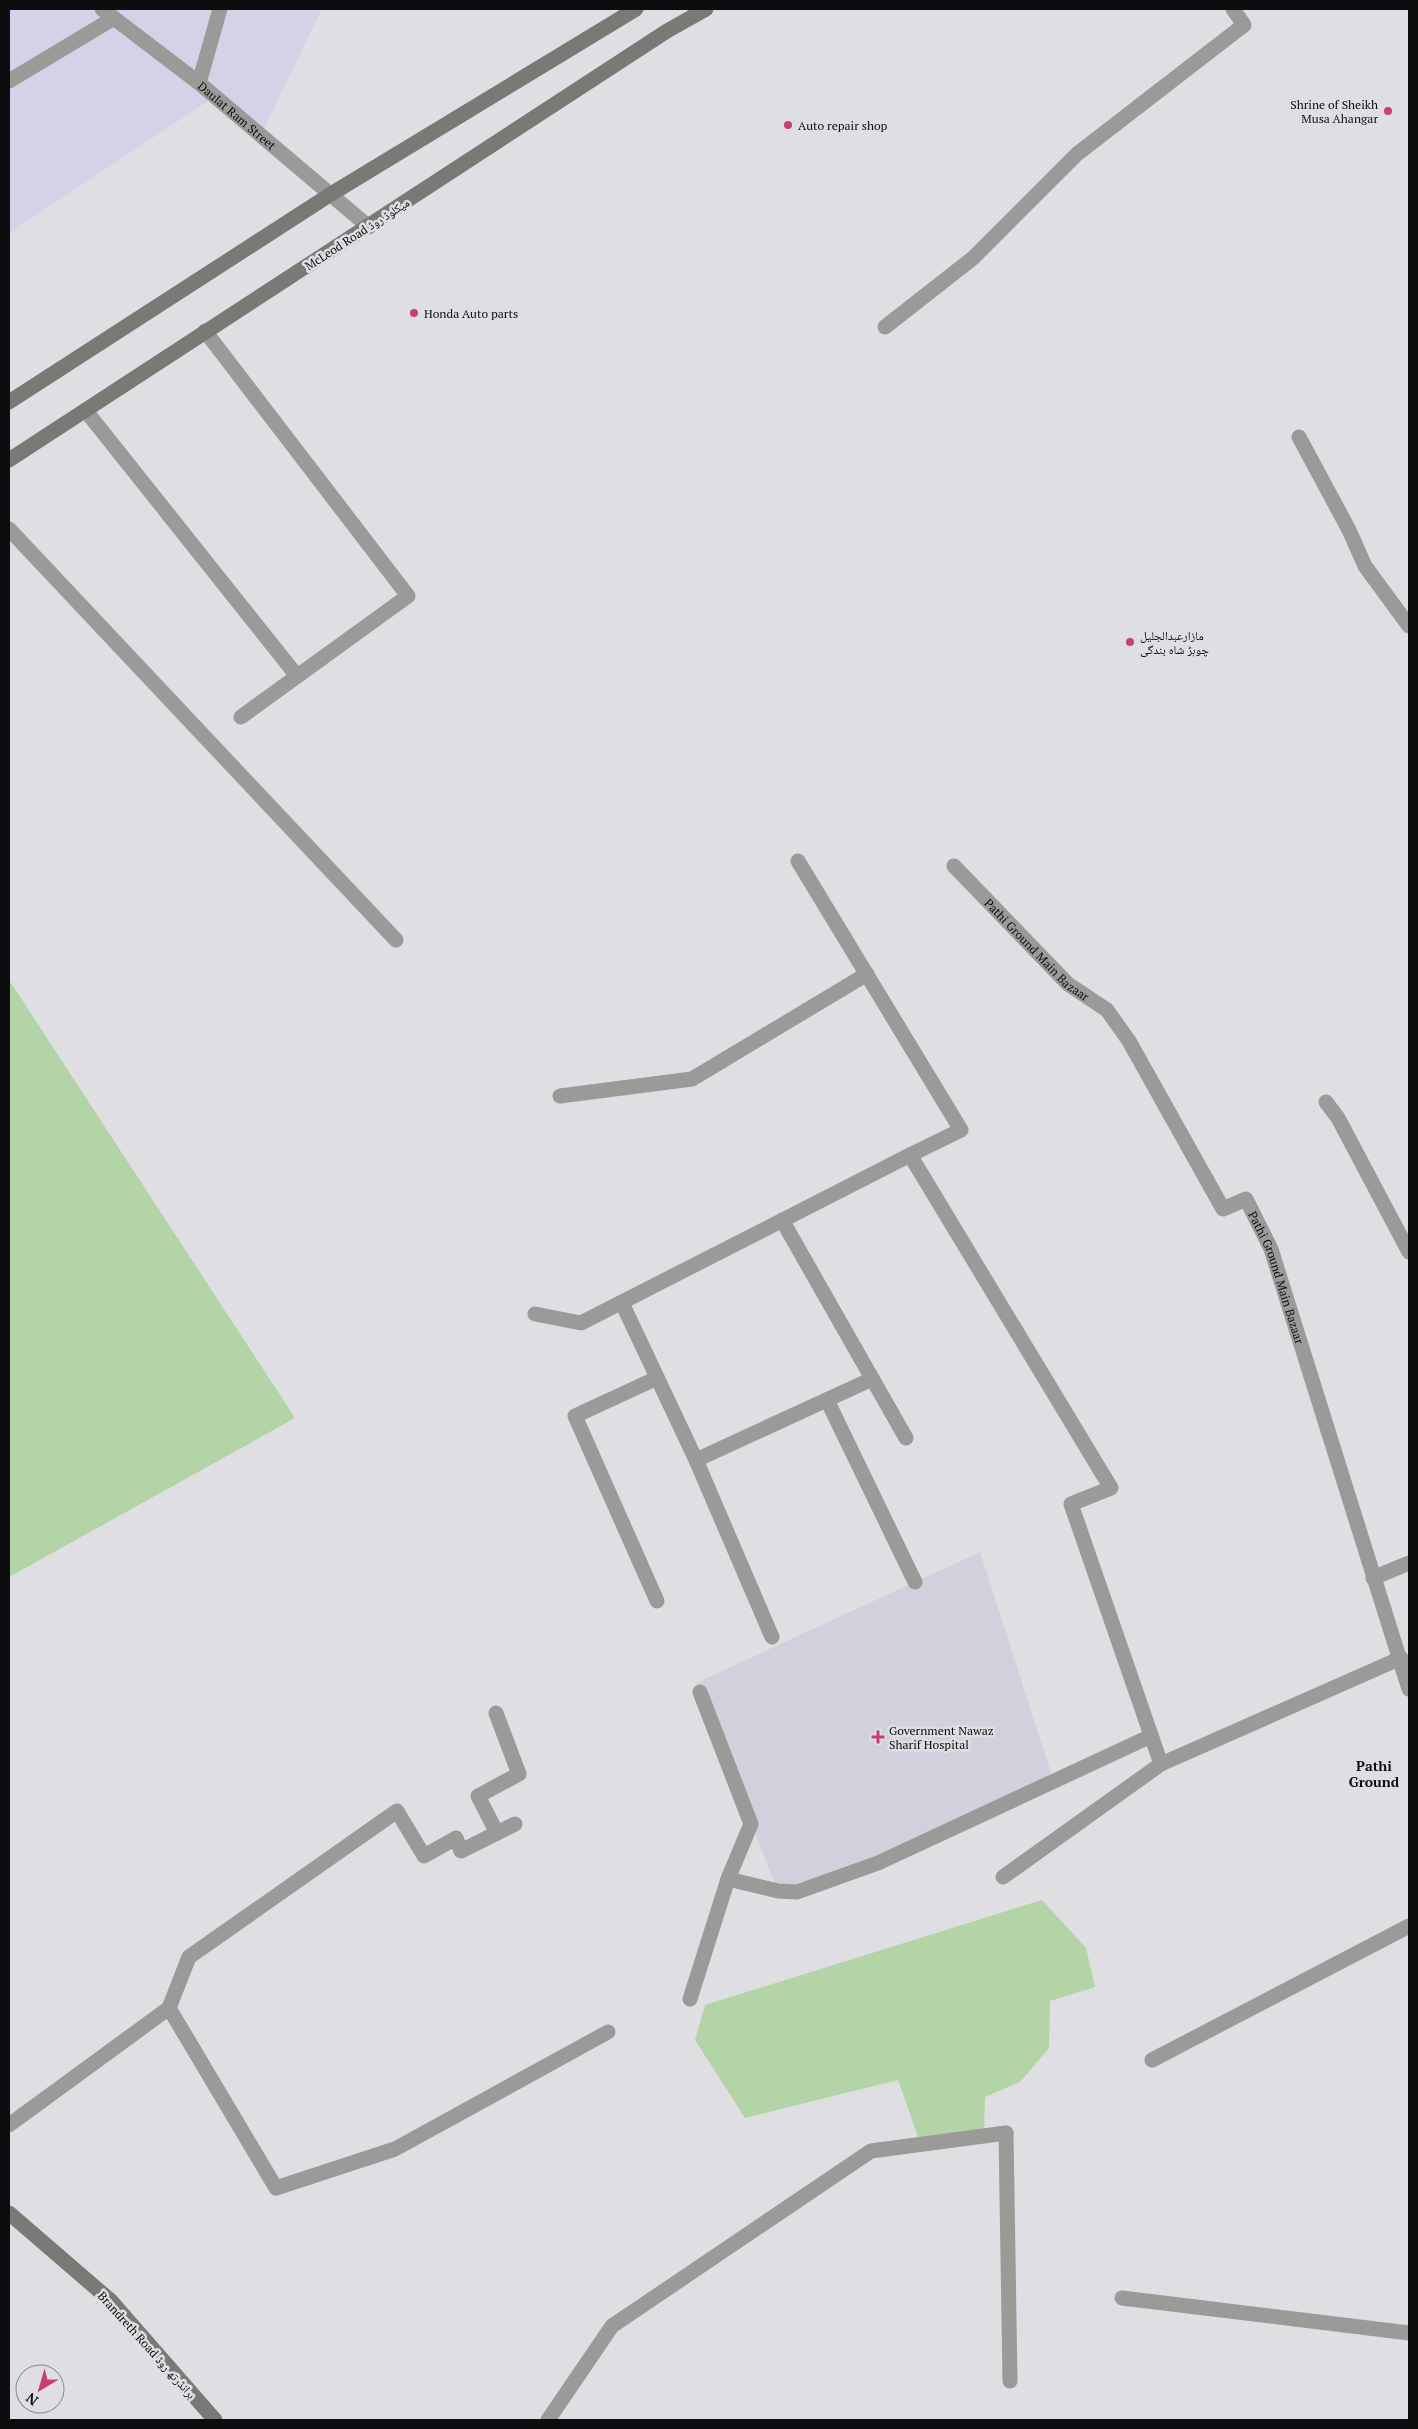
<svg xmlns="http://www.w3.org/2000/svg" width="1418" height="2429" viewBox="0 0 1418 2429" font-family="'PT Serif','Noto Naskh Arabic',serif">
	<rect width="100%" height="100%" fill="#dedee3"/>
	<polygon fill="#d6d1e7" points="9,9 322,9 261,134 214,97 9,233"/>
	<polygon fill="#d1d1dd" points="980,1552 1054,1782 878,1863 778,1891 696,1683"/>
	<g fill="#b2d4a6">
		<polygon points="9,980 295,1418 9,1577"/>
		<polygon points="1042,1900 1086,1948 1095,1987 1050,2001 1049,2048 1020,2082 985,2097 984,2136 921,2145 898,2080 745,2118 695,2040 705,2005"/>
	</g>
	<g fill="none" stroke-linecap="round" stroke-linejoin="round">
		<g stroke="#9b9a98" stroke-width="15">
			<polyline points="9,81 114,18"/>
			<polyline points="199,83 220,9"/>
			<polyline points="86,411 297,676"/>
			<polyline points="1299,437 1349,530 1365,566 1409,626"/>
			<polyline points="9,529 396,940"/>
			<polyline points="622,1303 696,1460 872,1379"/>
			<polyline points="657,1378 575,1416 657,1601"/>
			<polyline points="827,1400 915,1582"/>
			<polyline points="696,1460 772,1637"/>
			<polyline points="496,1713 519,1774 478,1796 497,1833"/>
			<polyline points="1003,1877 1161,1764"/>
			<polyline points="169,2008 189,1957 397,1811 424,1856 456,1838 461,1851 515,1824"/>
			<polyline points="1006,2133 1010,2381"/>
			<polyline points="1122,2298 1409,2333"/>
		</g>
		<g stroke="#9b9a98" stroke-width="15">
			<path id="s1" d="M102,9l97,74 170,144"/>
			<polyline points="885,327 973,258 1077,154 1244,25 1233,9"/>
			<polyline points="205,331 408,596 241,717"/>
			<polyline points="798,861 961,1130 910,1155 1111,1488 1071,1504 1161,1764 1401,1658"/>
			<path id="s2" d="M954,866l114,118 39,26 22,31 94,168 23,-10 25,50 138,440"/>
			<polyline points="560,1096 692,1079 867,974"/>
			<polyline points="1326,1102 1338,1118 1409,1252"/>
			<polyline points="782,1220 906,1438"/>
			<polyline points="535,1314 581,1323 910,1155"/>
			<polyline points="1373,1578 1409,1563"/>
			<polyline points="728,1879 778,1891 797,1892 878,1863 1151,1736"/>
			<polyline points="690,1999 728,1879 751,1824 700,1692"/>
			<polyline points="1152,2060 1409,1926"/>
			<polyline points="9,2125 169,2008 276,2188 395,2149 608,2032"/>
			<polyline points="548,2420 612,2326 871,2151 1006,2133"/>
		</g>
		<g stroke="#7a7976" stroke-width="15">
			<polyline points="9,402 331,194 636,9"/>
			<polyline points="9,460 667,31 706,9"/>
			<polyline points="9,2213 111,2301 215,2420"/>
		</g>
	</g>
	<g fill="#c83e77" stroke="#dedee3" stroke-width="2">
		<circle cx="1388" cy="111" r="5"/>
		<circle cx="788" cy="125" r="5"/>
		<circle cx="414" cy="313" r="5"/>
		<circle cx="1130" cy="642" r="5"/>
		<path d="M875.5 1729.5h5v5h5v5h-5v5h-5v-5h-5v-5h5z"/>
	</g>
	<g text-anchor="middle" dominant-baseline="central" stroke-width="5" stroke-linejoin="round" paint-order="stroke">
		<g font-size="12" fill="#0d0d0f" stroke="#dedee3" text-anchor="start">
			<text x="1378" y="104" text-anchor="end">Shrine of Sheikh<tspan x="1378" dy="14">Musa Ahangar</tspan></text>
			<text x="798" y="125">Auto repair shop</text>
			<text x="424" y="313">Honda Auto parts</text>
			<text x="1140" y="635">مازارعبدالجلیل<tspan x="1140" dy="14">چوہڑ شاہ بندگی</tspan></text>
			<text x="889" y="1730">Government Nawaz<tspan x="889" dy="14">Sharif Hospital</tspan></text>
		</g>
		<g font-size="12" fill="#0d0d0f" stroke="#dedee3">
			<text stroke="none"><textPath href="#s1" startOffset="172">Daulat Ram Street</textPath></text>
			<text transform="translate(357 234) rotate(-33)">McLeod Road میکلوڈ روڈ</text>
			<text stroke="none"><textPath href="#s2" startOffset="118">Pathi Ground Main Bazaar</textPath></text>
			<text stroke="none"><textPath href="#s2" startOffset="551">Pathi Ground Main Bazaar</textPath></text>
			<text transform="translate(147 2345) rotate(48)">Brandreth Road برانڈرتھ روڈ</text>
		</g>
		<g font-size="14" font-weight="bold" fill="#0d0d0f" stroke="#dedee3">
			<text x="1374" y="1765">Pathi<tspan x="1374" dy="16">Ground</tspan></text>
		</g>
	</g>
	<rect width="1418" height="2429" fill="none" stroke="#0d0d0f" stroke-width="20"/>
	<g transform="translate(40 2389) rotate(218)"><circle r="24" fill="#dedee3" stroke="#8a8a8e"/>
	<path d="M0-4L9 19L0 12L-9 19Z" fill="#c83e77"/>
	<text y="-8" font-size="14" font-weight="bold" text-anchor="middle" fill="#0d0d0f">N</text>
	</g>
</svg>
